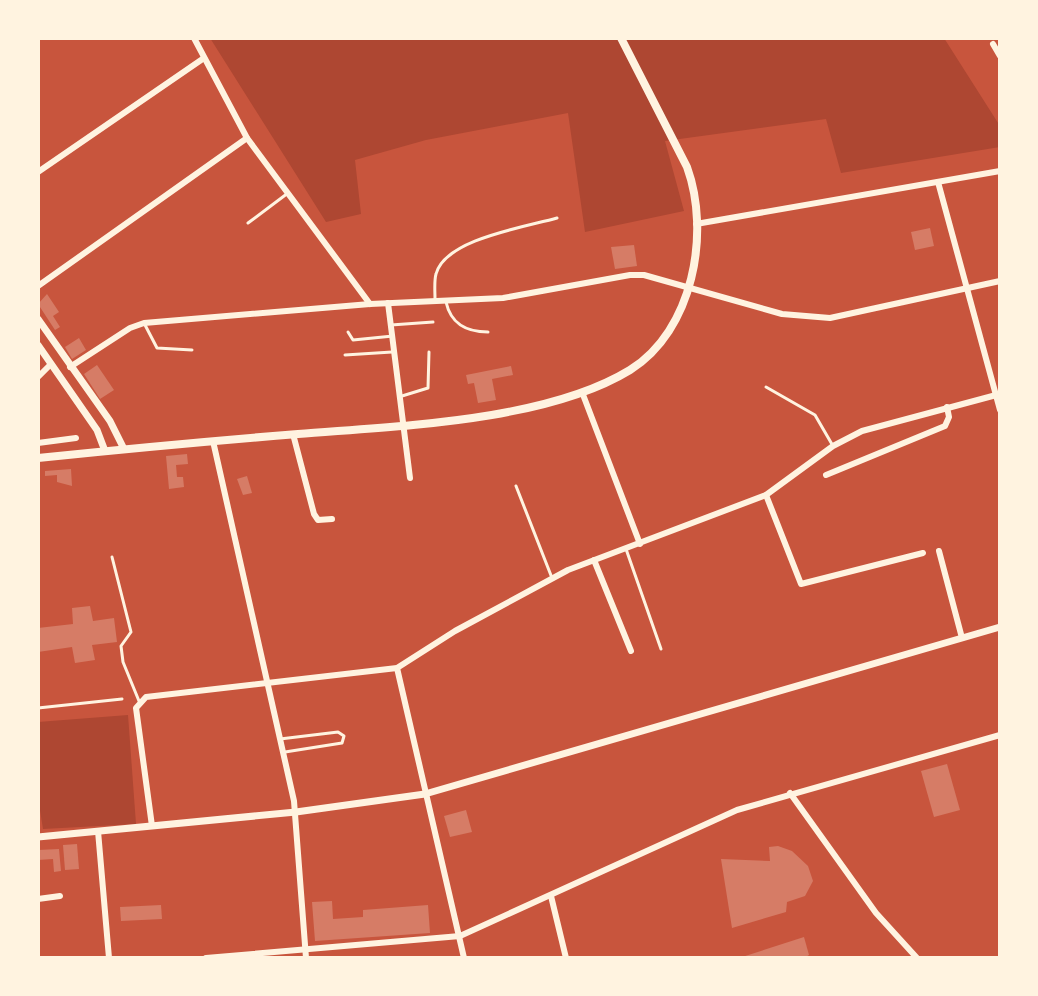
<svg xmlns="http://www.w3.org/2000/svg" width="1038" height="996" viewBox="0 0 1038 996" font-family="Inter,sans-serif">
	<rect width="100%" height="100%" fill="#c8553d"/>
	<g fill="#ae4732">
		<polygon points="210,38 944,38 1000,126 1000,147 841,173 826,119 665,141 684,211 585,232 568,113 426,140 355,160 361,214 326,222"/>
		<polygon points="128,715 136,824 43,829 38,798 38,722"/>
	</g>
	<g fill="#d67c66">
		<polygon points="930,228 934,246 915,250 911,232"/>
		<polygon points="634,245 637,266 615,269 611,247"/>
		<polygon points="47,294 59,312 53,316 60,327 55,330 38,304"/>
		<polygon points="79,338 86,350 72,359 65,347"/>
		<polygon points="97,365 114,390 100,399 84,374"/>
		<polygon points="511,366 513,375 492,379 496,400 478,403 474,383 468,384 466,375"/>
		<polygon points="187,454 188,464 176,465 177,477 183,477 184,487 169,489 166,456"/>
		<polygon points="71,469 72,486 57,482 57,475 45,476 45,471"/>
		<polygon points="247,476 252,493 243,495 237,479"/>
		<polygon points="90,606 93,621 114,618 117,642 92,645 95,660 75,663 72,647 38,652 38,628 73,624 72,608"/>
		<polygon points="947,764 960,810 934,817 921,771"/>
		<polygon points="466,810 472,832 450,837 444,816"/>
		<polygon points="77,844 79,869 65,870 63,845"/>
		<polygon points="778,846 792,851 808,866 813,881 805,896 787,902 786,912 732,928 721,859 770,861 769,847"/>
		<polygon points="59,849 61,871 54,872 53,859 38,860 38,850"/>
		<polygon points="332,901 333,919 363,917 363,910 428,905 430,933 315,941 312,902"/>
		<polygon points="161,905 162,919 121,921 120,907"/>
		<polygon points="804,937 809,955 804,958 739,958"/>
	</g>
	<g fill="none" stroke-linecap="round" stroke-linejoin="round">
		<g stroke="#fff3e0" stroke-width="3">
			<polyline points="248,223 288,193"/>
			<path d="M435,299c0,-8 -1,-18 1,-25 9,-35 90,-47 121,-56"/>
			<path d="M446,302c5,22 20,30 42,30"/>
			<polyline points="144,323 157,348 192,350"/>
			<polyline points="391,325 433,322"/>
			<polyline points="348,332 353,340 393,336"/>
			<polyline points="345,355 392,352"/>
			<polyline points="766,387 815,415 833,446"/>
			<polyline points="402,396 428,388 429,352"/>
			<polyline points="516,486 552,578"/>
			<polyline points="626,549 661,649"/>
			<polyline points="112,557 131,632 121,646 123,662 139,701"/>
			<polyline points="38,708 122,699"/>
			<polyline points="280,739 338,732 344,736 342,743 285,752"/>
		</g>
		<g stroke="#fff3e0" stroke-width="6">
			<polyline points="194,38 247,138 370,304"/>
			<polyline points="993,44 1000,56"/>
			<polyline points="38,172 204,58"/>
			<polyline points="938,182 1000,410"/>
			<polyline points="696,224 1000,171"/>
			<polyline points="38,286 247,138"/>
			<polyline points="388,303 410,478"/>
			<polyline points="70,367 130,328 144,323 370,304 503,298 630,275 644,275 782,314 830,318 1000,281"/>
			<polyline points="38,377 51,364"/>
			<polyline points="582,392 640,544"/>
			<polyline points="293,434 314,514 318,520 332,519"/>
			<polyline points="213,441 294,801 306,958"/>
			<polyline points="38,443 76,438"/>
			<polyline points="826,475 945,426 949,417 947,407"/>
			<polyline points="766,495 801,584 923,553"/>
			<polyline points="939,551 962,638"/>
			<polyline points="594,560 631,651"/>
			<polyline points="397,668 464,958"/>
			<polyline points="790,793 876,913 917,958"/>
			<polyline points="152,826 136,708 146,697 397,668 455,631 568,570 766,495 833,446 862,431 1000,394"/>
			<polyline points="98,831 109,958"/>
			<polyline points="551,896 566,958"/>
			<polyline points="38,899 60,896"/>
			<polyline points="206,958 460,936 737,810 1000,735"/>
		</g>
		<g stroke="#fff3e0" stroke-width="7">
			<polyline points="38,319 110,421 124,449"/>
			<polyline points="38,345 97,430 105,451"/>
			<polyline points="38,837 296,812 425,794 1000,627"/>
		</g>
		<path stroke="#fff3e0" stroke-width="8" d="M38,458c87,-9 173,-17 260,-24 98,-8 247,-12 332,-64 63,-39 81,-137 57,-203l-66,-129"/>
	</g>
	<rect width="1038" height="996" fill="none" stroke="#fff3e0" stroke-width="80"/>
</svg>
